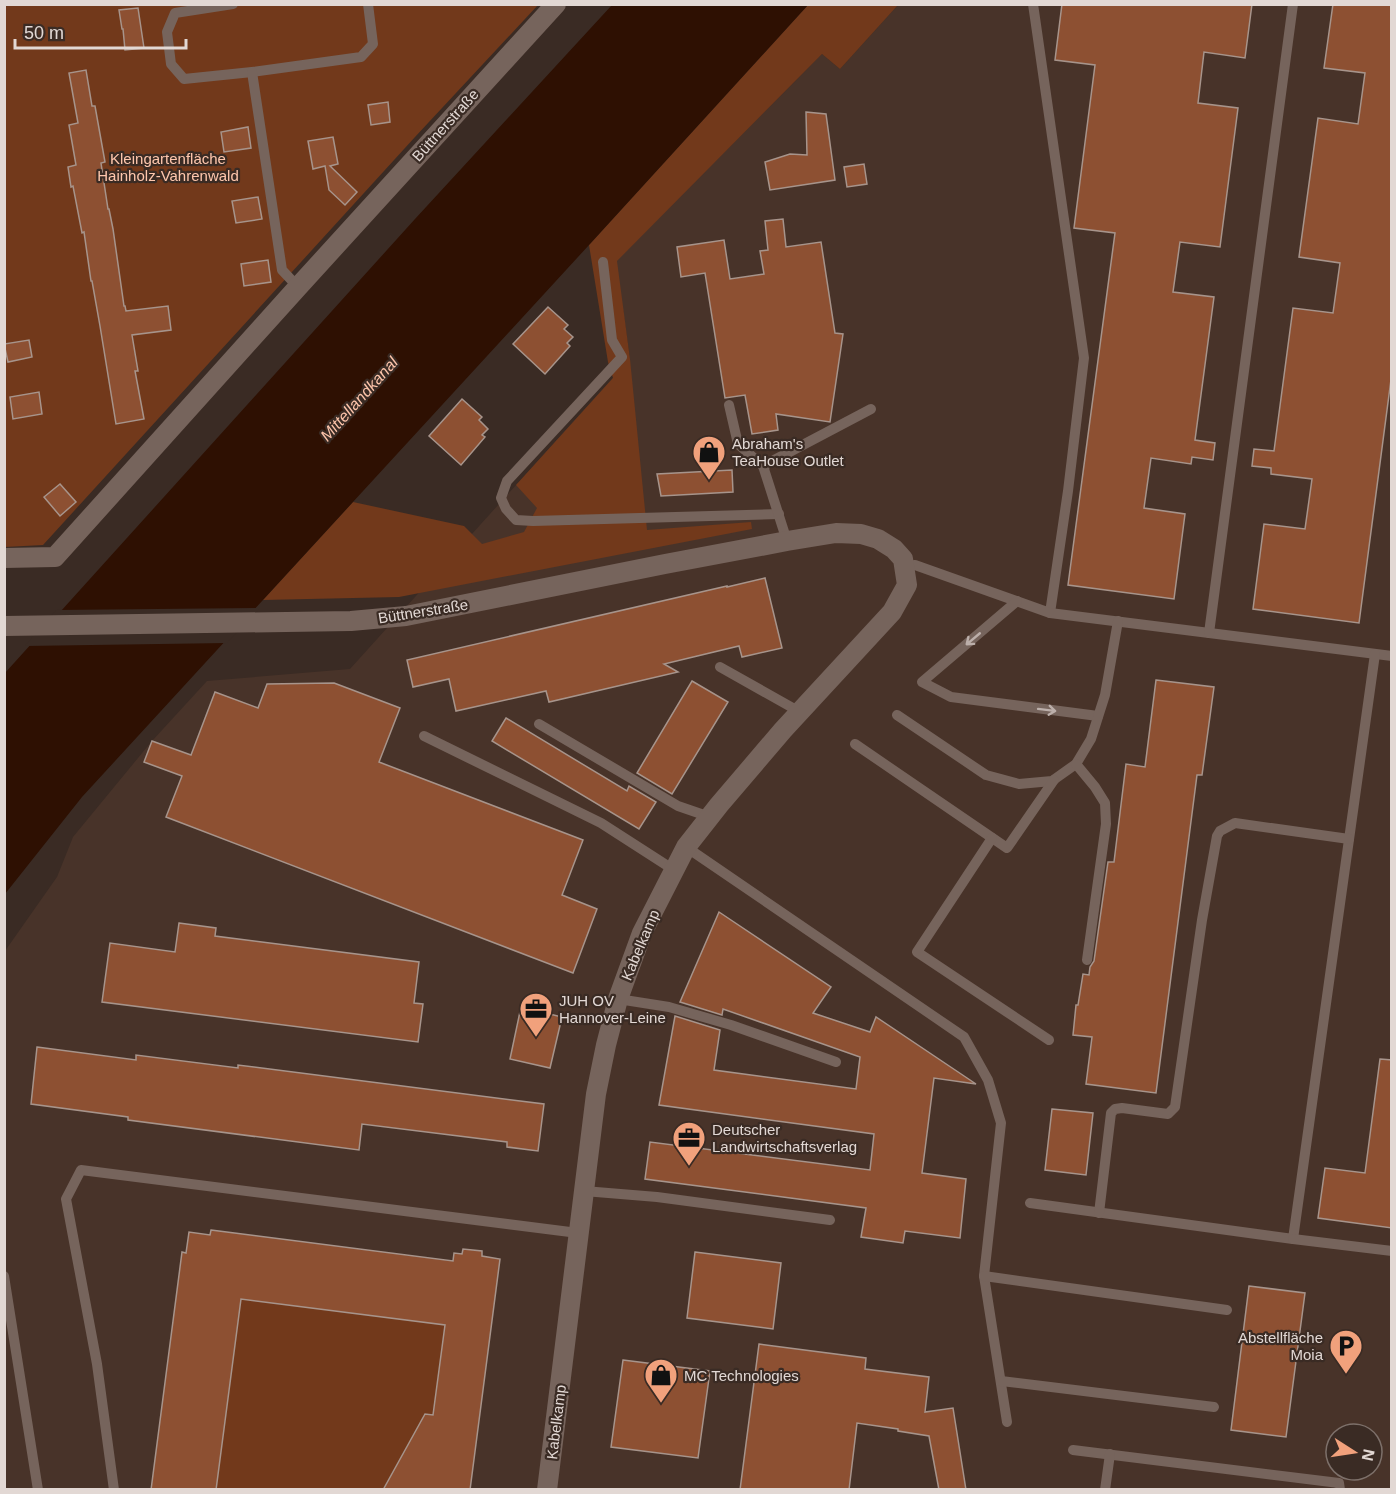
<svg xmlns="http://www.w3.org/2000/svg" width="1396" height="1494" viewBox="0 0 1396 1494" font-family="Helvetica,sans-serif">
	<rect width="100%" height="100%" fill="#3a2b24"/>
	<path fill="#483329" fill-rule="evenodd" d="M898,5h493v1484l-1386,1v-539l52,-74 16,-40 79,-96 55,-60 143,-12 280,-310 -14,-98 206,-207 18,15zM1336,1434h36v36h-36z"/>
	<g fill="#72391b">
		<polygon points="5,5 538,5 415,137 43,545 5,547"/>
		<polygon points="808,5 898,5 840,69 822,54 617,261 630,359 647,530 751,522 752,529 399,597 263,600 353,502 464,526 482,544 524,532 537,508 516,485 613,378 608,362 589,245"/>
		<polygon points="241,1299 445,1325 433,1415 425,1414 383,1489 216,1490"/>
	</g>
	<polygon fill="#2e1002" points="612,5 808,5 589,245 82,797 5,894 5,673 415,219"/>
	<polygon fill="#3a2b24" points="260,608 227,643 25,646 56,610"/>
	<g fill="#8d5032" stroke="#a7948b" stroke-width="1.5">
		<polygon points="1062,4 1252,4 1245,58 1204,52 1198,103 1238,108 1220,247 1180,242 1173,292 1214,297 1195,440 1215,443 1213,460 1192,457 1191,464 1151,458 1144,508 1185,514 1174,599 1068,585 1115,233 1074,228 1095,65 1055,60"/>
		<polygon points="1333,4 1392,4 1392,372 1359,623 1253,609 1264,524 1305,529 1312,479 1271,474 1271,468 1252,466 1254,449 1274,451 1293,308 1333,313 1340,263 1299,257 1318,118 1358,124 1365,73 1324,68"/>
		<polygon points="138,8 144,48 125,50 123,29 122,29 119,10"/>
		<polygon points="86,70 92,106 95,106 105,162 101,163 108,209 109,209 113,229 124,306 125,306 126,311 168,306 171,330 132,335 138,371 135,371 144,419 116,424 100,326 92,281 91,281 84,232 82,233 73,186 71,187 68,167 76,165 69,125 78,123 69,73"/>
		<polygon points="388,102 390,122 371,125 368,105"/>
		<polygon points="806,112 826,114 835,180 770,190 765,162 790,154 807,155"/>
		<polygon points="248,127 251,148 224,152 221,132"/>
		<polygon points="333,137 338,164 330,166 357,192 345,205 329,190 325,166 313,169 308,141"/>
		<polygon points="864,164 867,184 847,187 844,167"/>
		<polygon points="258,197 262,219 236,223 232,201"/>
		<polygon points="783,219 786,247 821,242 835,333 843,334 830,422 776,414 778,430 752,434 745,395 725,398 705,273 681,277 677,247 724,240 730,279 764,274 760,251 768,250 765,221"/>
		<polygon points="268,260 271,282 244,286 241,264"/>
		<polygon points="548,307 568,325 564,329 573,337 567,343 570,346 545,374 513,344"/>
		<polygon points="29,340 32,357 8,362 4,344"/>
		<polygon points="39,392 42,414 13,419 10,397"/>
		<polygon points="462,399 482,417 479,420 488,429 482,435 485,437 461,465 429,436"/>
		<polygon points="732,470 733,492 661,496 657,474"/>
		<polygon points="60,484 76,502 60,516 44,497"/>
		<polygon points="765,578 782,648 742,657 739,646 664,664 678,672 549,702 546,691 456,711 449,679 413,687 407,660 727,586 727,587"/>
		<polygon points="1156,680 1214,687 1202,775 1197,775 1156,1093 1086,1084 1092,1037 1073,1035 1076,1005 1078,1005 1083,974 1089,975 1090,967 1094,961 1108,862 1114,862 1126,764 1145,767"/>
		<polygon points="692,681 728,702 672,794 637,773"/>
		<polygon points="334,683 400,708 379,762 583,840 562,895 597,909 573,973 166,817 182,776 144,762 152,741 191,755 215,692 258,708 267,684"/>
		<polygon points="506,718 627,791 629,786 656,802 639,829 492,741"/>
		<polygon points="719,912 831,987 813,1013 870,1032 876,1017 976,1084 934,1078 922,1173 966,1179 960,1238 905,1231 903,1243 861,1237 866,1208 645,1179 650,1142 870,1170 874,1134 659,1105 675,1016 720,1030 714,1070 856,1089 860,1057 723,1009 722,1015 680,1002"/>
		<polygon points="179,923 216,928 215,936 419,962 414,1003 423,1004 418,1042 102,1002 110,943 175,952"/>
		<polygon points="521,1007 562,1017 550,1068 510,1059"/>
		<polygon points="37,1047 136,1060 136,1055 238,1068 238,1065 544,1104 538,1151 507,1147 507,1142 362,1124 359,1150 128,1120 128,1117 31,1104"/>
		<polygon points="1380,1059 1392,1060 1392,1228 1318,1218 1325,1168 1365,1173"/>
		<polygon points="1052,1109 1093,1113 1086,1175 1045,1170"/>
		<polygon points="211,1230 453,1261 454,1253 462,1254 463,1249 482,1251 482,1256 500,1259 470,1490 383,1490 425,1414 433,1415 445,1325 241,1299 216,1490 151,1490 182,1252 186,1253 189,1232 210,1235"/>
		<polygon points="695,1252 781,1263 773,1329 687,1318"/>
		<polygon points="1249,1286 1305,1293 1286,1437 1231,1430"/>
		<polygon points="759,1344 866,1358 865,1369 929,1377 925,1412 953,1408 966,1490 939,1490 929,1436 898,1431 898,1429 857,1423 849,1490 740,1490"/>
		<polygon points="623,1360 710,1371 698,1458 611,1447"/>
	</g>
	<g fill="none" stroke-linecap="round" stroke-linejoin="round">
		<g stroke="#76645c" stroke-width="10">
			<polyline points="233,4 175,13 167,32 171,64 184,79 252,72 361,57 373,44 368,4"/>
			<polyline points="1033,4 1084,358 1068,491 1050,613"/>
			<polyline points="252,72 282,270 298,287"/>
			<polyline points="603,262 612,340 622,357 507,481 501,498 506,509 516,520 533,521 779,514"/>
			<polyline points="729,405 738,444 763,466"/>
			<polyline points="787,541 763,466 871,409"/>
			<polyline points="904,567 915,565 1050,613 1392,656"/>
			<polyline points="1017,601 922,682 951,697 1098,716"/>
			<polyline points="1209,633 1293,4"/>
			<polyline points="720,667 800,712"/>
			<polyline points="897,715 986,775 1019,784 1052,781 1076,764 1091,739 1105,695 1118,621"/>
			<polyline points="539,724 678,806 710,817"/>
			<polyline points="424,736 601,823 674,870"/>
			<polyline points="855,744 1007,848 1054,780"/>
			<polyline points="1076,764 1095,787 1105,803 1106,824 1087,960"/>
			<polyline points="992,838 917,952 1049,1040"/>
			<polyline points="686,847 964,1037 988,1080 1001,1123 984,1276 1007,1422"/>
			<polyline points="618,999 669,1007 731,1025 836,1062"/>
			<polyline points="584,1191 657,1197 830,1220"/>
			<polyline points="1030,1203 1293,1239 1375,654"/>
			<polyline points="1099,1213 1111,1113 1115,1109 1122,1108 1168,1114 1175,1107 1202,920 1217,836 1220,831 1235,823 1349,839"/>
			<polyline points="1293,1239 1392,1251"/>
			<polyline points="4,1276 38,1490"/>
			<polyline points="984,1276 1227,1310"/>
			<polyline points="1001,1381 1214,1407"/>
			<polyline points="1073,1450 1339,1483 1340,1490"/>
			<polyline points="114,1490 97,1364 66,1199 81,1170 578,1233"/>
			<polyline points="1105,1490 1110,1454"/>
		</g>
		<g stroke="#76645c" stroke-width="20">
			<polyline points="4,558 55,557 298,287 556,4"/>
			<polyline points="4,626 351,621 406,616 665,564 787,541 836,533 861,534 878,539 894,549 903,559 907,585 892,612 783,730 719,805 686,847 642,933 618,999 606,1045 596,1094 547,1490"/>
		</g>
	</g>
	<defs><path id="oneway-shaft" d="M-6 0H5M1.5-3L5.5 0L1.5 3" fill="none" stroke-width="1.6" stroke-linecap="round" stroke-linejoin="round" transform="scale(1.5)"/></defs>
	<g stroke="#bcafaa">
		<use href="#oneway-shaft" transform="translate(973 639) rotate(140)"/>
		<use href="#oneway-shaft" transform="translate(1047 710) rotate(7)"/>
	</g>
	<defs>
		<g id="shop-pin" transform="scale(1.725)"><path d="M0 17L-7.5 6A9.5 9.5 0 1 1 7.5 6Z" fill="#f1a17c" stroke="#3a2b24"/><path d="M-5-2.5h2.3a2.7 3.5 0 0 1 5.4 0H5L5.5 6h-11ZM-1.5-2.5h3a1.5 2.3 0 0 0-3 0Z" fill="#111"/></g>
		<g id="office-pin" transform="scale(1.725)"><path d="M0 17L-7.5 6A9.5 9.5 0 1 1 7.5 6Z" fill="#f1a17c" stroke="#3a2b24"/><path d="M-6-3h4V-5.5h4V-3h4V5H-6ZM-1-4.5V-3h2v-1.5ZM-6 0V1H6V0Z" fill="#111"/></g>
		<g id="parking-pin" transform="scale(1.725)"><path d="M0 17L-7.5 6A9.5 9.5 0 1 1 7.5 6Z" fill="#f1a17c" stroke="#3a2b24"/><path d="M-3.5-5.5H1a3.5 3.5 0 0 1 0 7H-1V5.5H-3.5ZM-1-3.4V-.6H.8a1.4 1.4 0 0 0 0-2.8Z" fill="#111"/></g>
	</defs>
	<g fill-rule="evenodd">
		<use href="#shop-pin" x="709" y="452"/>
		<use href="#office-pin" x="536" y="1009"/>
		<use href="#office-pin" x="689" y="1138"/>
		<use href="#parking-pin" x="1346" y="1346"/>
		<use href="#shop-pin" x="661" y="1375"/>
	</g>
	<g text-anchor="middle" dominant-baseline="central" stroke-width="4.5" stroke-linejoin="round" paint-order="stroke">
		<g font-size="15" fill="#e2d8d4" stroke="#3a2b24">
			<text transform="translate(445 125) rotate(-48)">Büttnerstraße</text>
			<text transform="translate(423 611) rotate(-9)">Büttnerstraße</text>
			<text transform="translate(640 945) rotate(-67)">Kabelkamp</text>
			<text transform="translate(556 1422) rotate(-83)">Kabelkamp</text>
		</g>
		<g font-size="15" fill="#ffc7ad" stroke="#3a2b24">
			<text x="168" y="158">Kleingartenfläche<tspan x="168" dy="17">Hainholz-Vahrenwald</tspan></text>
		</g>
		<g font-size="15" fill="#e2d8d4" stroke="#3a2b24" text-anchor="start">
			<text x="732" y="443">Abraham's<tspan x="732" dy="17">TeaHouse Outlet</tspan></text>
			<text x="559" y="1000">JUH OV<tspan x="559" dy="17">Hannover-Leine</tspan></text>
			<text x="712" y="1129">Deutscher<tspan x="712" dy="17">Landwirtschaftsverlag</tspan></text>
			<text x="1323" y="1337" text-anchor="end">Abstellfläche<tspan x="1323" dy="17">Moia</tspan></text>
			<text x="684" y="1375">MC Technologies</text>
		</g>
		<g font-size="16" font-style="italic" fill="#fdc4aa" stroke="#3a2b24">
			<text transform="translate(359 399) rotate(-48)">Mittellandkanal</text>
		</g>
	</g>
	<rect width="1396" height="1494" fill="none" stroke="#e2d8d4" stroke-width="12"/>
	<g transform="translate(1354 1452) rotate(102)"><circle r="28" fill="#3a2b24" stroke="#7d706a" stroke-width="1.5"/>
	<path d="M0-4.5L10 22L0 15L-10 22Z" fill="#f1a17c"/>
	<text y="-9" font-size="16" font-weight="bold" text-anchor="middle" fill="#e2d8d4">N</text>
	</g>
	<path d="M15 39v9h171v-9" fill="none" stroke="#e2d8d4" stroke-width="3"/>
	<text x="24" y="39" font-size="18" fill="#e2d8d4" stroke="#3a2b24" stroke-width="4.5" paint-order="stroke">50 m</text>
</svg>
